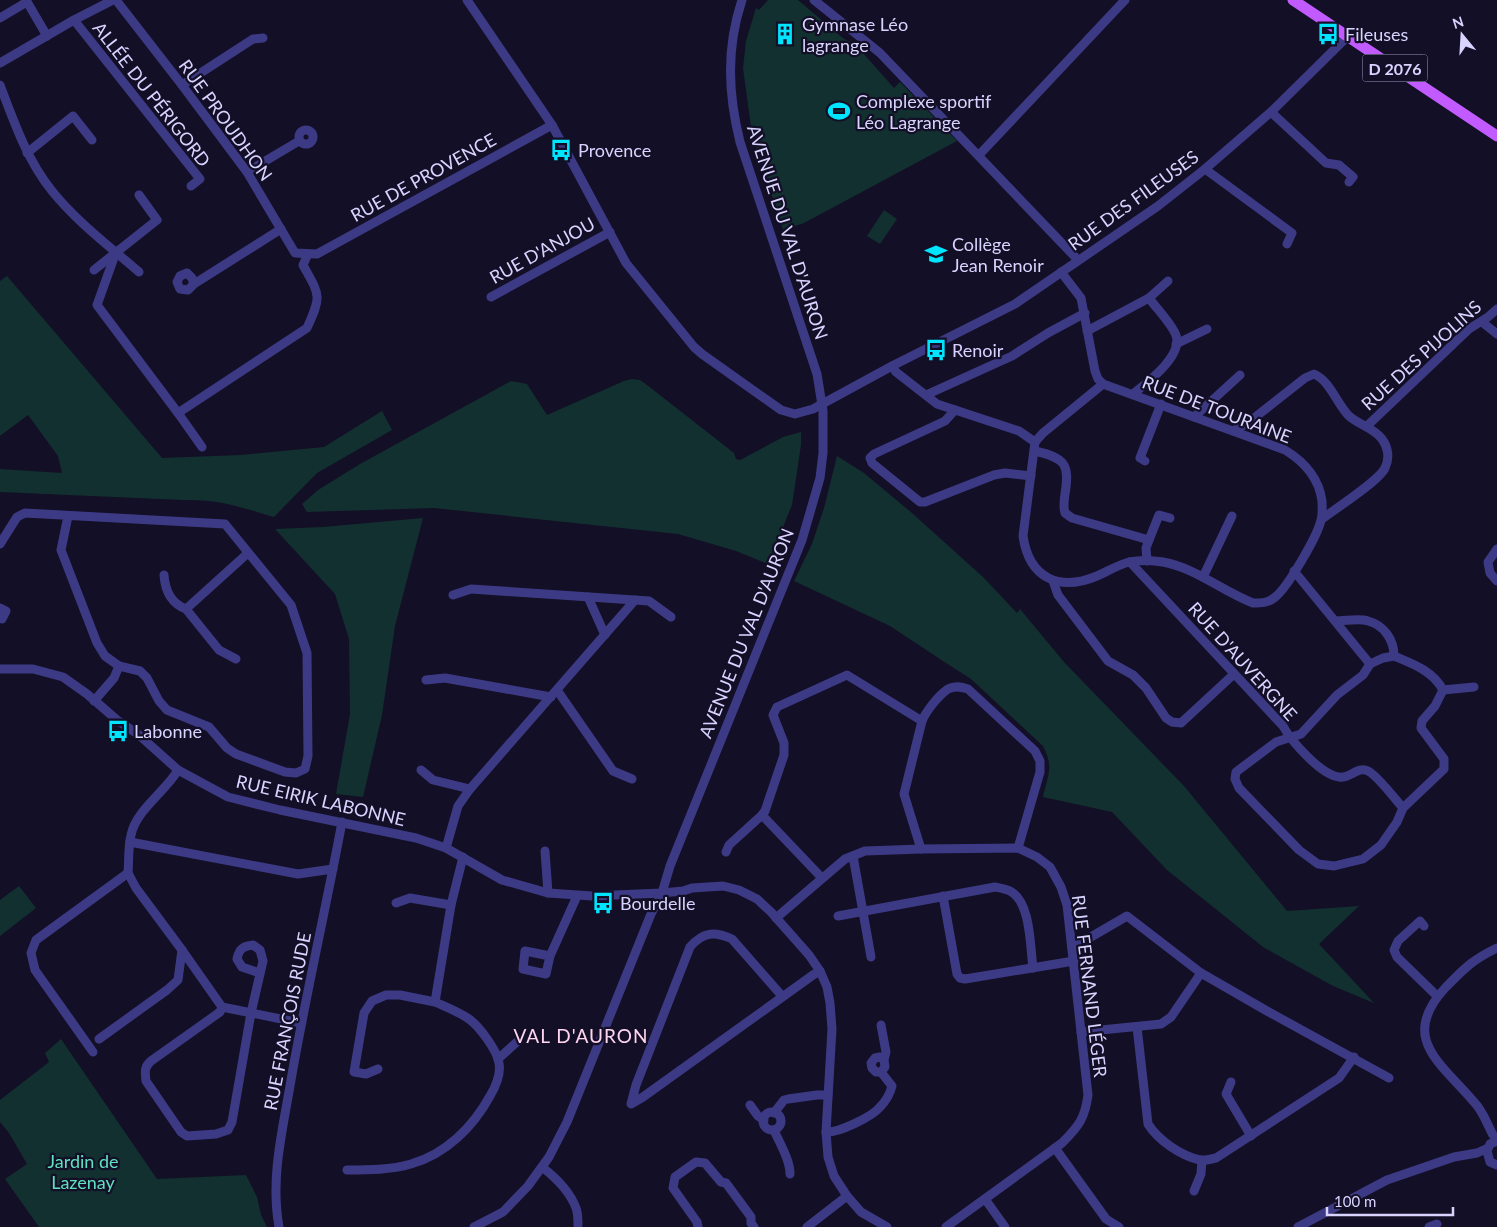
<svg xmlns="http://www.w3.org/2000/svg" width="1497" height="1227" viewBox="0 0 1497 1227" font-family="Lato,sans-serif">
	<rect width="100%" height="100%" fill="#130f26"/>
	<g fill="#12302f">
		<polygon points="768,0 798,0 844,39 855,44 894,88 900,82 957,141 804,223 783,230 752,134 743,68 746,41 756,8 759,10"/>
		<polygon points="884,210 897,219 880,244 867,236"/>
		<path d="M7,276l155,182 79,-3 83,-8 58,-36 10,19 -75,43 -43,44c-34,-10 -55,-18 -91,-17l-183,-8v-23l62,4 -4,-17 -30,-41 -28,21v-155z"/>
		<polygon points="632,379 640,380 647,385 734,453 736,459 740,460 783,437 801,432 801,445 792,505 768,564 736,551 678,534 434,508 307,512 302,504 318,490 360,464 511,381 527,384 547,415 624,381"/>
		<path d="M837,456l27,17 48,40 71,64 34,36 3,-4 44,53 120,124 103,125 72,-5 -40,38 55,59 -41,-17 -70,-39 -96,-77 -55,-58 -69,-15c5,-23 11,-30 0,-51l-72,-67 -25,-16 -56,-37 -96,-45 18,-37 12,-36z"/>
		<polygon points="423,518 395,626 382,715 363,797 336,794 350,714 349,639 335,594 275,529 323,527"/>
		<polygon points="19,886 36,908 0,936 0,900"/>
		<polygon points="61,1039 157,1179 246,1175 257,1197 261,1215 267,1227 39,1227 5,1179 27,1164 9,1133 0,1122 0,1100 49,1062 45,1053"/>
	</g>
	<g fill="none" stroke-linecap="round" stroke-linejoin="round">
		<g stroke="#3d3a85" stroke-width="9">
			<polyline points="26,0 47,36"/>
			<polyline points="116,0 182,85 247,172 295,253 317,254 552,125"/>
			<polyline points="467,0 552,125 626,263 694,347 702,354 781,410 795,414 813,409 892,366 1015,304 1158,206 1205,169 1271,112 1347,37"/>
			<polyline points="814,0 880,53 1078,260"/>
			<polyline points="0,18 27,2"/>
			<polyline points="74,20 200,179 191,186"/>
			<polyline points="0,63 74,20 113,0"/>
			<path d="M0,85c14,37 27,75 52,106 25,31 57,55 87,81"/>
			<polyline points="182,85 253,39 263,38"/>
			<polyline points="1271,112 1326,163 1339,165 1353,177 1349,182"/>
			<circle cx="306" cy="137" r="7"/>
			<polyline points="27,153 73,116 92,140"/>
			<polyline points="979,155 1125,0"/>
			<polyline points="1205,169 1292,233 1287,244"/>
			<polyline points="247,172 299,141"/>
			<path d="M116,252l-19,53 81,108 129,-85c15,-33 13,-32 -4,-63l5,-11"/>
			<polyline points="94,270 157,220 139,195"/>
			<polyline points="194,284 192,278 187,273 180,276 177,282 180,289 188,290 194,284 281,229"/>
			<polyline points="491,297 610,232"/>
			<polyline points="1149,298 1168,281"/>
			<polyline points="1482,322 1497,334"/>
			<path d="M1087,331l62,-33c8,11 20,23 26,35 11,21 -28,50 -42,61"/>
			<polyline points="1176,344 1207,329"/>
			<path d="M892,366l4,6 41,32 82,27 16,11 -12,94c6,42 36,56 74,40 11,-5 21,-11 32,-14 10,-2 23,-2 34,0 33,6 59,29 90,41 8,0 15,0 21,-5 13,-9 44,-63 47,-78 2,-6 1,-14 1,-19 -3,-23 -19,-40 -37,-51l-182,-66 -5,-5 -3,-8 -14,-73 -20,-26"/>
			<polyline points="926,395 1012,356 1048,333 1085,313"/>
			<polyline points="955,410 945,421 874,454 870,458 872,463 920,502 925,502 994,475 1005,473 1031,476"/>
			<polyline points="178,413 202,447"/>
			<polyline points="1194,417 1240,375"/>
			<polyline points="1367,426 1469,329 1488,317 1497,309"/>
			<path d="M1233,431l16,-9 56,-44 9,-4c16,7 22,28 34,41 10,10 25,12 34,24 6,8 8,19 3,29 -6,13 -50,41 -63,51"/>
			<polyline points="1035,442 1043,433 1103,384"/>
			<path d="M1035,451c30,7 35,13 30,43 -1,7 -2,13 0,19l7,5 77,22 -3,8 1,13"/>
			<polyline points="1145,461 1140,458 1161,404"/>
			<polyline points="1149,540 1159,515 1170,518"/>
			<polyline points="0,544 17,517 25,513 225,524 291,605 307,653 308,756 305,769 296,773 285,772 236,754 227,748 209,727 167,710 159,701 147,678 140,671 119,666 105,656 97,643 61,550 68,516"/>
			<polyline points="1497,549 1488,562 1490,573 1497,581"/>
			<path d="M1130,562l153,164c8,15 38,49 56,51 11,2 18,-11 29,-6 9,4 27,28 35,37"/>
			<polyline points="1294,571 1370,664"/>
			<path d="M164,575c1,15 6,28 22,34l33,41 17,9"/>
			<polyline points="1203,577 1232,516"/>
			<polyline points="1053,581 1058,595 1108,661 1133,675 1146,688 1166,718 1172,722 1181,723 1234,674"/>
			<polyline points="453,595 471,589 649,601 671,617"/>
			<polyline points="588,597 605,635"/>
			<polyline points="0,608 6,611 2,619"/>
			<polyline points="186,609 248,553"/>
			<path d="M1336,621c10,0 23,-3 32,0 16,4 26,19 26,35 19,8 39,15 49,34l-8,16 -13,15 -1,7 23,31v10l-41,39 -6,14 -16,23 -18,14 -29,7 -16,-2 -19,-14 -60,-62 -4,-9 1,-7 40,-30 25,-8 36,-39 26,-20 7,-11 13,-6 11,-2"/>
			<polyline points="0,669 33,669 63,677 87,694 117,720 139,735 178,770 228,797 280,810 416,838 446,848 502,880 548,893 592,896 662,893 683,891 692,888 723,886 739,890 757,899 771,912 809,955 820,971 827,987 830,1003 832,1029 826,1132 828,1157 834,1176 847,1196 861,1212 887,1227"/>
			<polyline points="426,680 445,678 551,697"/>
			<polyline points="557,690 613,771 632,779"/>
			<polyline points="1443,690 1474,687"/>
			<polyline points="94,701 114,678 119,666"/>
			<polyline points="421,770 433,780 470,789"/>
			<polyline points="130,842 298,874 333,869"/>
			<polyline points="446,848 458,806 470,789 635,600"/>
			<polyline points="921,849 904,794 922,721"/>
			<polyline points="545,851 548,893"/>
			<polyline points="726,852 729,845 762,815"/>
			<polyline points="853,856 871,957"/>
			<path d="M128,873c1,-12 0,-26 3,-38 5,-25 35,-44 47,-65"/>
			<path d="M822,878l-60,-63 3,-4 19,-56v-12l-11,-28 4,-8 70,-32 75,46c4,-10 17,-26 26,-32 7,-4 14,-2 20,0l67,62 5,10v11l-22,76"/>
			<polyline points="943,896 957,974 960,978 965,979 1074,961"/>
			<polyline points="396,903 410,898 451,905"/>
			<path d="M838,916l157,-29c5,1 11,2 15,4 21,11 20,55 23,77"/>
			<path d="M776,918l69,-59 20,-8 56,-2 97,-1 19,9 13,10 11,20 6,18 21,190c-3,23 -9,31 -26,48l-116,84"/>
			<polyline points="1424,926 1420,921 1398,941 1394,950 1397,957 1437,996"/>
			<polyline points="1072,948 1127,916 1201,973 1267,1011 1389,1078"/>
			<path d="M1497,948c-25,12 -32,20 -51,39 -48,51 -5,76 28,115 9,9 13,22 19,33l4,3"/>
			<polyline points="550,956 546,974 523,969 525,951 550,956 577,896"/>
			<path d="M782,996l-50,-57c-18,-8 -29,-7 -42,8l-54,138 -5,19 12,-7 170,-122 7,-4"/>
			<path d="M222,1007l-2,5 -69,49c-7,6 -6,11 -5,20l35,51 6,4 29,-2 12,-4 4,-8 19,-109 12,-52 -3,-11 -7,-5c-10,1 -14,4 -16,14l5,8 18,6"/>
			<polyline points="881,1025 886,1052 884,1060 885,1067 881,1072 876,1072 872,1068 871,1063 875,1058 880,1057 884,1060"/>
			<path d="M1137,1027l11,97c10,16 33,32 52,36 5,1 11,-1 16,-2l123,-80 15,-21"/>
			<polyline points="1081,1032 1161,1024 1171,1017 1201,973"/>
			<polyline points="99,1039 167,990 178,980 182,950 222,1007 301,1023"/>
			<polyline points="93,1052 35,970 31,953 36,940 128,873 136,888 182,950"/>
			<polyline points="498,1059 518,1041"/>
			<polyline points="378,1069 366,1074 354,1072 364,1013 372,1001 386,995 400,995 435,1002"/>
			<polyline points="1231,1082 1226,1094 1251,1136"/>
			<polyline points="750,1105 758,1116 764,1120"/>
			<circle cx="772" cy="1121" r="9"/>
			<polyline points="774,1113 784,1100 788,1099 817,1095 828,1095"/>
			<path d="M774,1130c6,14 16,30 16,44"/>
			<path d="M826,1132c12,1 46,-15 54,-25 5,-5 10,-13 12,-21l-11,-14"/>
			<polyline points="1497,1141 1490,1144 1487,1151 1490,1162 1497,1165"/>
			<polyline points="1055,1148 1106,1219 1119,1227"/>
			<path d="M542,1167c13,10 28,25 34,41 2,5 2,12 2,17"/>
			<path d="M347,1170c21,0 43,0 64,-6 35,-10 62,-37 79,-68 6,-10 11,-22 9,-33 -2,-13 -20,-37 -30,-44 -10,-7 -23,-12 -34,-17l16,-97 12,-48"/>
			<polyline points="1194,1191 1201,1174 1202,1160"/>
			<polyline points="985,1199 1005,1227"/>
			<path d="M279,1227c-9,-50 4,-98 12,-147 15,-86 35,-172 51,-258"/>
			<path d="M474,1227l29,-15 25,-26 21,-29 18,-35 84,-208 11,-21 8,-27 132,-326 18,-62 3,-25v-42l-6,-37 -77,-232c-12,-48 -14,-94 2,-142"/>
			<polyline points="698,1227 697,1222 673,1188 675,1177 696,1162 705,1163 721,1182 726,1183 751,1217 751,1223 754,1227"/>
			<polyline points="807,1227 847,1196"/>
			<polyline points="1298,1227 1387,1180 1454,1157 1477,1153 1488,1148"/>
			<polyline points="1429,1227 1437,1224"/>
		</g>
		<polyline stroke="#c25bff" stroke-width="11" points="1293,0 1497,136"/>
	</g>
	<defs>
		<g id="building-bare" transform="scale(1.725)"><path d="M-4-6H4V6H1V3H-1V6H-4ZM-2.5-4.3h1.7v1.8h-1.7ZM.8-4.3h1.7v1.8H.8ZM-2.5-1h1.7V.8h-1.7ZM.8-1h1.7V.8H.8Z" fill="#00e5ff" stroke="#130f26" stroke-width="2.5" paint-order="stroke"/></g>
		<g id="bus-bare" transform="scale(1.725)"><path d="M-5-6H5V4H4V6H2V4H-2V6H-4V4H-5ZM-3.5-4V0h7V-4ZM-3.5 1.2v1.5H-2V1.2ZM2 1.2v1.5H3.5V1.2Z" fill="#00e5ff" stroke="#130f26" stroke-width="2.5" paint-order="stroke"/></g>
		<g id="stadium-bare" transform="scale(1.725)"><path d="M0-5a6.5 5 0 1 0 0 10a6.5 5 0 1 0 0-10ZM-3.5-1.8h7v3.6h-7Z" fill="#00e5ff" stroke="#130f26" stroke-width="2.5" paint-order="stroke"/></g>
		<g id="school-bare" transform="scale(1.725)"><path d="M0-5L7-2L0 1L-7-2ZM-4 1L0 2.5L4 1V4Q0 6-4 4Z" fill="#00e5ff" stroke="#130f26" stroke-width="2.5" paint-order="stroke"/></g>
	</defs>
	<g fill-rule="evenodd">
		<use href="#building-bare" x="785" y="34"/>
		<use href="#bus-bare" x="1328" y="34"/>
		<use href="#stadium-bare" x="839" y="111"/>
		<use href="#bus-bare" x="561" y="150"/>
		<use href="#school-bare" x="936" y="254"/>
		<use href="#bus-bare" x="936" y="350"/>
		<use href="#bus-bare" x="118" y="731"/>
		<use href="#bus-bare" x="603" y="903"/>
	</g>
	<g text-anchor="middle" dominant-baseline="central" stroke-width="4.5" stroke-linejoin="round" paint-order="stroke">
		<rect fill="#130f26" stroke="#9e99be" stroke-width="1" x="1362.5" y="54.5" width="65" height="27" rx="4"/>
		<g font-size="16" font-weight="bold" fill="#d9d4ff">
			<text x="1395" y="68">D 2076</text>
		</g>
		<g font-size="18" fill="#d9d4ff" stroke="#130f26" text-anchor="start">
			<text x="802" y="24">Gymnase Léo<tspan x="802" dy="21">lagrange</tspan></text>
			<text x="1345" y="34">Fileuses</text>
			<text x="856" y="101">Complexe sportif<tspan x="856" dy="21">Léo Lagrange</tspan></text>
			<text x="578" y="150">Provence</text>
			<text x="952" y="244">Collège<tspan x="952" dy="21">Jean Renoir</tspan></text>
			<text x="952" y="350">Renoir</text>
			<text x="134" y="731">Labonne</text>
			<text x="620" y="903">Bourdelle</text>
		</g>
		<g font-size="18" fill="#d9d4ff" stroke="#130f26">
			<text transform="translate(152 94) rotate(52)">ALLÉE DU PÉRIGORD</text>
			<text transform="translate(226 120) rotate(54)">RUE PROUDHON</text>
			<text transform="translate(423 177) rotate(-29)">RUE DE PROVENCE</text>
			<text transform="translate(1133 200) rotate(-36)">RUE DES FILEUSES</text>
			<text transform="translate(788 232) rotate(72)">AVENUE DU VAL D'AURON</text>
			<text transform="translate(542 250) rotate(-29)">RUE D'ANJOU</text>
			<text transform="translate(1421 355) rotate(-42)">RUE DES PIJOLINS</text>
			<text transform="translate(1217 409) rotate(21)">RUE DE TOURAINE</text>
			<text transform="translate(746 633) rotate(-68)">AVENUE DU VAL D'AURON</text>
			<text transform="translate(1243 661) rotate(48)">RUE D'AUVERGNE</text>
			<text transform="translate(321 800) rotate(13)">RUE EIRIK LABONNE</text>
			<text transform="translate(1090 986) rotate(83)">RUE FERNAND LÉGER</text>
			<text transform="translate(287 1021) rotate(-79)">RUE FRANÇOIS RUDE</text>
		</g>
		<g font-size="18" fill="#5fe0c0" stroke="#130f26">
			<text x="83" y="1161">Jardin de<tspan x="83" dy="21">Lazenay</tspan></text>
		</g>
		<g font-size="19" letter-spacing="1" fill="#ffd6f0" stroke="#130f26">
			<text x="581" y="1035">VAL D'AURON</text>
		</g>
	</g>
	<g transform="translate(1462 35) rotate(342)" stroke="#130f26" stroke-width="4" paint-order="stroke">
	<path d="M0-4L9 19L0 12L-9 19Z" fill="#d9d4ff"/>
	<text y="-8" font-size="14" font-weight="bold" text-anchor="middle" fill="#d9d4ff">N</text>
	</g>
	<path d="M1327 1207v8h126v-8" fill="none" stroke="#d9d4ff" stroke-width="2.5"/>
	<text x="1334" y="1207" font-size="15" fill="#d9d4ff" stroke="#130f26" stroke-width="4" paint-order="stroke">100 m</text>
</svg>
